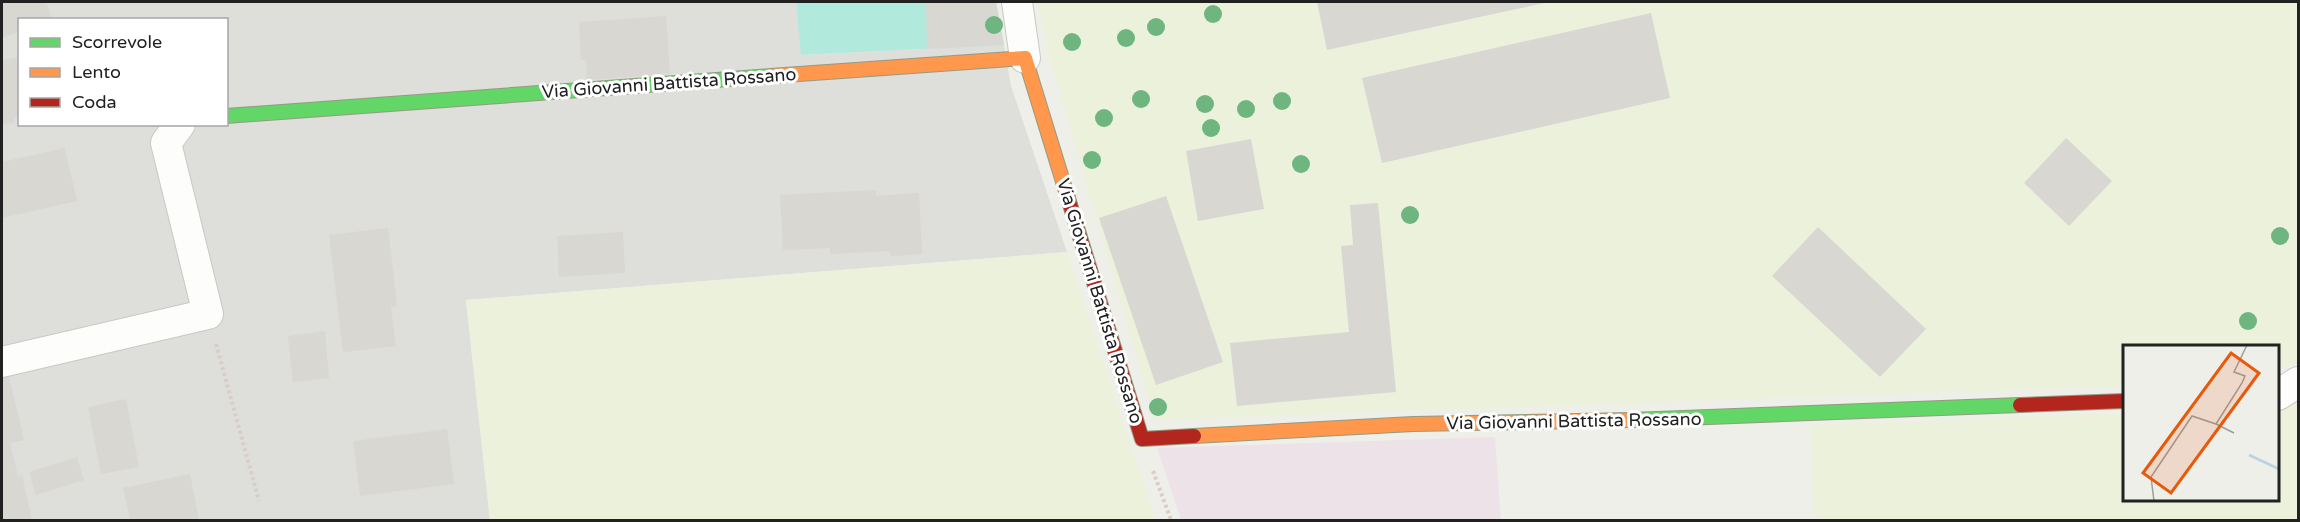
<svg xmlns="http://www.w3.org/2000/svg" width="2300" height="522" viewBox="0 0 2300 522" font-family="'Varela Round',sans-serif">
	<rect width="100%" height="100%" fill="#efefea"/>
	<path fill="#dededb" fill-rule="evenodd" d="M2,2h794l6,53 202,-10 7,41 56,166 -601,48 24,220h-488zM20,20h206v104h-206z"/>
	<polygon fill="#ede2e7" points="1495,437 1501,520 1181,520 1157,448"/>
	<g fill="#ecf1dc">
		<polygon points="1038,2 2298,2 2298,361 2278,370 2278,346 2124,346 2124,386 1155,420 1049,56"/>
		<polygon points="1067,252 1156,520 490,520 466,300"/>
		<polygon points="2298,397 2298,520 1814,520 1810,425 2124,413 2124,500 2278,500 2278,406"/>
	</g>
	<polygon fill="#b1eadd" points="796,2 996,2 1004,45 801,55"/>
	<g fill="#d8d7d2">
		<polygon points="2,2 46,2 52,18 20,20 20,31 2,38"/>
		<polygon points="926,2 996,2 1004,45 927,49"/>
		<polygon points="1317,2 1549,2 1327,50"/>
		<polygon points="1651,13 1670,98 1382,163 1362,78"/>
		<polygon points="666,16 670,74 587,80 586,60 581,60 579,22"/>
		<polygon points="20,57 20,117 14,118 15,122 2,125 2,60"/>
		<polygon points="2066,138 2112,181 2069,226 2024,183"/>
		<polygon points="1251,139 1264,209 1198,221 1186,151"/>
		<polygon points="65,148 77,201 2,218 2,162"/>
		<polygon points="876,190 876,196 919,193 922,254 891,256 890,251 830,254 830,248 783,250 780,195"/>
		<polygon points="1166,196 1223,362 1156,385 1099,218"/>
		<polygon points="1378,203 1396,392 1237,406 1230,343 1349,332 1341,246 1353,245 1350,205"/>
		<polygon points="1818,227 1926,329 1880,377 1772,276"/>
		<polygon points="388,228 397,306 391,307 396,346 343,352 329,235"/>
		<polygon points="623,232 625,273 559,277 557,236"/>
		<polygon points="325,331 329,378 293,382 288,336"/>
		<polygon points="8,372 24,440 10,443 18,476 22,475 32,520 2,520 2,373"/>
		<polygon points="126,399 139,467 101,474 88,407"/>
		<polygon points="447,429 454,484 360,496 353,441"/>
		<polygon points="77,457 84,480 36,495 29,472"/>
		<polygon points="190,474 199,520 130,520 123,488"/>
	</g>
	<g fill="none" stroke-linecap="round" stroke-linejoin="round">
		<g stroke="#c8c8c6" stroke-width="32">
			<g id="street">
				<polyline points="1017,2 1025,58"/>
				<polyline points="2,362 208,314 166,143 180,124"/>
				<polyline points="2278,395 2298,382"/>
			</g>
		</g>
		<g stroke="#949b80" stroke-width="16">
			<g id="fast">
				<polyline points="226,116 771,76"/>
				<polyline points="1631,420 2020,405"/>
			</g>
		</g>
		<g stroke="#949b80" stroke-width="16">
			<g id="slow">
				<polyline points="771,76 1025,58 1068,198"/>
				<polyline points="1194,436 1413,424 1631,420"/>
			</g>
		</g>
		<g stroke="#949b80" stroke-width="16">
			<g id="jam">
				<polyline points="1068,198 1142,439 1194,436"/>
				<polyline points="2020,405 2124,401"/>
			</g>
		</g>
		<g stroke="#d8cdc8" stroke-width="4" stroke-dasharray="3 3" stroke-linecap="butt">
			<polyline points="216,344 259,501"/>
			<polyline points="1153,471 1171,520"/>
		</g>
		<use href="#street" stroke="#fdfdfc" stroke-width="30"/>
		<use href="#fast" stroke="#63d668" stroke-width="14"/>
		<use href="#slow" stroke="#ff974d" stroke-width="14"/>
		<use href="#jam" stroke="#b3261e" stroke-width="14"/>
	</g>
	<g fill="#6eb57f">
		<circle cx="1213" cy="14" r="9"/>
		<circle cx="994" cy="25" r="9"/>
		<circle cx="1156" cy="27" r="9"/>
		<circle cx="1126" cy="38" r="9"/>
		<circle cx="1072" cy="42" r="9"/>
		<circle cx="1141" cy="99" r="9"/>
		<circle cx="1282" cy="101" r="9"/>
		<circle cx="1205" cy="104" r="9"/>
		<circle cx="1246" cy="109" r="9"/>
		<circle cx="1104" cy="118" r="9"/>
		<circle cx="1211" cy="128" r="9"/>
		<circle cx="1092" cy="160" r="9"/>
		<circle cx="1301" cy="164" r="9"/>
		<circle cx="1410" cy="215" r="9"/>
		<circle cx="2280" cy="236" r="9"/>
		<circle cx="2248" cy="321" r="9"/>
		<circle cx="1158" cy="407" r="9"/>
	</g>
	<g text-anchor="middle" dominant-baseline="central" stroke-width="6" stroke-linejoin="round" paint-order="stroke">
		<g font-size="18" fill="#212121" stroke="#fff">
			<text transform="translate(669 83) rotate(-4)">Via Giovanni Battista Rossano</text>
			<text transform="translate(1100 301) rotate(73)">Via Giovanni Battista Rossano</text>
			<text transform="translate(1574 421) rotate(-1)">Via Giovanni Battista Rossano</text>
		</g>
	</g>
	<g transform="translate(2123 345)">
		<rect width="156" height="156" fill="#efefea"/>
		<path fill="none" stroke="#bad4e5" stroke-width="3" d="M126,110l30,14"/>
		<path fill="none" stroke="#9d9d9a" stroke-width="1.5" d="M93,79l18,9M31,156l-3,-24 41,-61 24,8 26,-41 3,-7 -11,-4 13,-27"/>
		<path fill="#e8590c" fill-opacity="0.15" stroke="#e8590c" stroke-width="3" d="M108,8l28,20 -88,120 -28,-20z"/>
		<rect width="156" height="156" fill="none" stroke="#212121" stroke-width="3"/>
	</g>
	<rect width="2300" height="522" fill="none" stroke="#212121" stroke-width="6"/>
	<rect x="18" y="18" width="210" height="108" fill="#ffffff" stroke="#a6a6a6" stroke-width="1.5"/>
	<rect x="30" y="38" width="30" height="9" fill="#63d668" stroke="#a6a6a6" stroke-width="1.5"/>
	<text x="72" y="48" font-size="18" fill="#212121">Scorrevole</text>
	<rect x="30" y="68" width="30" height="9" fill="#ff974d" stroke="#a6a6a6" stroke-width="1.5"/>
	<text x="72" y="78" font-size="18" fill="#212121">Lento</text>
	<rect x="30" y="98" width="30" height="9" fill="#b3261e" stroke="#a6a6a6" stroke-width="1.5"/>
	<text x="72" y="108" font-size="18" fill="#212121">Coda</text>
</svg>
